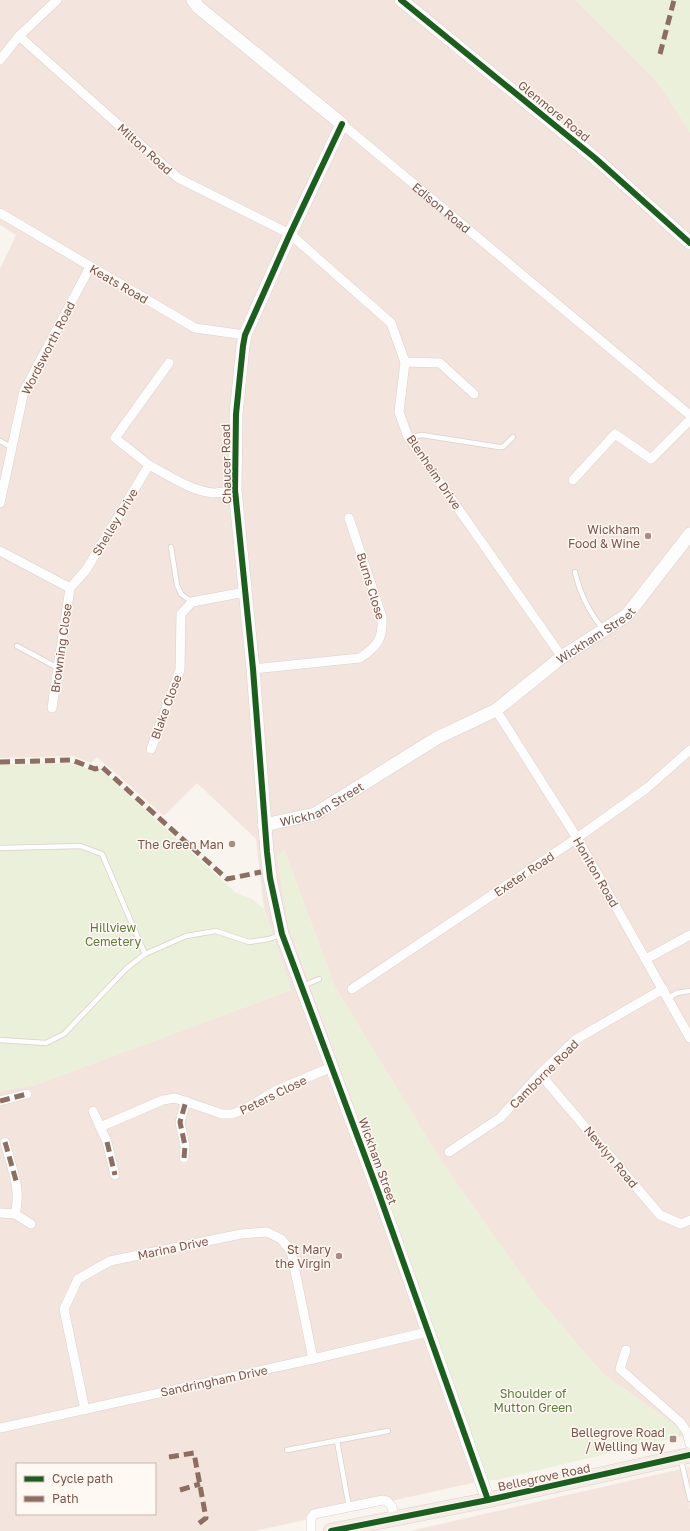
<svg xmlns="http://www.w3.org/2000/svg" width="690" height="1531" viewBox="0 0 690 1531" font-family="'Golos Text',sans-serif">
	<rect width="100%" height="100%" fill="#faf4ef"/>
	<g fill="#f3e5dd" fill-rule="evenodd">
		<path d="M0,0h575l82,81 33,51v1302l-12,3 1,-9 -76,-54 -65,-76 -95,-134 -108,-177 -51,-137 -7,6 12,71 101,276 96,277 -231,51h-255v-440l35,-6 256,-95 -27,-81 -8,-70 -59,-56 -33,33 -67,-59 -6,6 -18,-7 -73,2v-489l16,-34 -16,-10zM17,1464h138v50h-138z"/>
		<polygon points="681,1469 690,1510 690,1531 410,1531"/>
	</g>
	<polygon fill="#f9e8e3" points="690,1467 690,1510 681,1469"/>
	<g fill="#eaf0d9">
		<polygon points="575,0 690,0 690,132 657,81"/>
		<polygon points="72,763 96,772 100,769 236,893 252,899 264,909 291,990 35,1085 0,1091 0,764"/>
		<polygon points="284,850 335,987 443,1164 538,1298 603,1374 679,1428 678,1437 496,1480 486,1480 390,1203 289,926 277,855"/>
	</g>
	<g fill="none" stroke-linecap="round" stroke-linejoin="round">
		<g stroke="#dad1cd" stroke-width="6">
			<g id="lane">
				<polyline points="408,437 422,435 499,447 503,447 513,437"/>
				<polyline points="0,441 11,447"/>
				<polyline points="171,547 177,585 181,594 192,602"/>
				<path d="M575,572c5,22 13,39 28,57"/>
				<polyline points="17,646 58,668"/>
				<polyline points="0,848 80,846 102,854 145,954"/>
				<polyline points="303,986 319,979"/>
				<polyline points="668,998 677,993 690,991"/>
				<polyline points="0,1040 46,1043 64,1034 126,969 145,954 186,936 216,931 249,942 269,939 280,935"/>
				<polyline points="337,1441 349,1507"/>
				<polyline points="287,1450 388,1431"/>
				<polyline points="681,1460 690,1499"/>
			</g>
		</g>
		<g stroke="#dad1cd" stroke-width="10">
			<g id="street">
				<polyline points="19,36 178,178 290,234 391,323 405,362 399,412 408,437 562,657"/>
				<polyline points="0,60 19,36 57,0"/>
				<path id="s1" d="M342,124l348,291"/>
				<polyline points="0,213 195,328 245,335"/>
				<polyline points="405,362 440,363 474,394"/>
				<polyline points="149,465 115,438 169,363"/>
				<polyline points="573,480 615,434 651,459 690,420"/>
				<polyline points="0,503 24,391 90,267"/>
				<path d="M0,551l70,37 16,-18 63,-105c19,10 42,26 64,28 7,0 15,-2 22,-3"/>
				<path d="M253,669l107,-11c18,-12 23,-19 22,-41l-33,-99"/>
				<polyline points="52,708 70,588"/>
				<polyline points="496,710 577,838 690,1038"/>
				<polyline points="151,749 180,670 181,614 192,602 245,592"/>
				<polyline points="646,959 690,935"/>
				<polyline points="352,989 577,838 647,788 690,750"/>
				<polyline points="540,1074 660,1215 681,1224 690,1220"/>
				<polyline points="0,1101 27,1094"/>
				<polyline points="93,1111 107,1142 115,1175"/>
				<polyline points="100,1127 163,1100 175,1098 222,1114 232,1114 243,1110 277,1090 332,1067"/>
				<path d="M5,1142c6,24 17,48 10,72"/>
				<polyline points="449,1152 500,1118 540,1074 575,1040 663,989"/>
				<polyline points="184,1158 185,1146 180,1122 186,1101"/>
				<polyline points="0,1213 15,1214 31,1224"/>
				<polyline points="626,1350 620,1369 680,1422 687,1432 690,1444"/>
				<polyline points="85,1410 64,1309 78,1279 110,1261 241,1234 267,1232 281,1239 291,1251 313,1359"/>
				<polyline points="0,1428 313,1359 427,1332"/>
				<polyline points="311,1531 311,1518 314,1514 383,1500 387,1501 392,1507 394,1519"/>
			</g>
		</g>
		<g stroke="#dbd0cc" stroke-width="14">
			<g id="secondary">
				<polyline points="193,0 198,7 342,124 290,234 245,335 243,346 236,414 235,490 253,669 267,852 270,878 282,934 379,1194 488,1500"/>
				<polyline points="401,0 595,158 690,243"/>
				<path id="s2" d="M264,825l51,-11 122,-76 59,-28 66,-53 65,-42 63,-81"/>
			</g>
		</g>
		<g stroke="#dbcfcb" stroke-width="16">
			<polyline id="primary" points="331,1531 488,1500 690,1455"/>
		</g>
		<use href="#lane" stroke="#fefdfd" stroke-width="4.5"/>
		<use href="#street" stroke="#fefdfd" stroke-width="9"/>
		<use href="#secondary" stroke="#fefdfd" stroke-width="13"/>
		<use href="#primary" stroke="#f4ede6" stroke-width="15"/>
		<g stroke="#8d6e63" stroke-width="5" stroke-dasharray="10 5" stroke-linecap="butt">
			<polyline points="660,54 674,0"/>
			<polyline points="0,762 72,760 95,769 102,767 227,879 261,872"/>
			<polyline points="0,1101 27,1094"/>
			<polyline points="5,1142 17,1184"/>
			<polyline points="107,1142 115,1175"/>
			<polyline points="184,1158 185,1146 180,1122 186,1101"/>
			<polyline points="169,1457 194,1453 206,1518 198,1524"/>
			<polyline points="180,1490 200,1484"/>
		</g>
		<g stroke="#fff8f3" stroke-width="8">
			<g id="cycleway">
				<polyline points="401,0 595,158 690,243"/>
				<polyline points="342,124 290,234 245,335 243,346 236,414 235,490 253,669 267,852 270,878 282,934 379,1194 488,1500"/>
				<polyline points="331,1531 488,1500 690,1455"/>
			</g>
		</g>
		<use href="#cycleway" stroke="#1b5e20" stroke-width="6"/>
	</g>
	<g fill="#a88d84" stroke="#fff8f3" stroke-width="1.5">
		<circle cx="648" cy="536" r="4"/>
		<circle cx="232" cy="844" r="4"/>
		<circle cx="339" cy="1256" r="4"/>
		<rect x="669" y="1435" width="8" height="8" rx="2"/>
	</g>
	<g text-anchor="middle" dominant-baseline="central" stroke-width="3" stroke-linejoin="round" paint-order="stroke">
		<g font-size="12" fill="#7c554b" stroke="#fff8f3">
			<text transform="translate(554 111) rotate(39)">Glenmore Road</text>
			<text transform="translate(145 149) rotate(42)">Milton Road</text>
			<text stroke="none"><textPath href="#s1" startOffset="130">Edison Road</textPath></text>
			<text transform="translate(119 284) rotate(30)">Keats Road</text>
			<text transform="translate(48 348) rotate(-63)">Wordsworth Road</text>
			<text transform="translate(226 464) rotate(-91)">Chaucer Road</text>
			<text transform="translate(434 472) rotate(56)">Blenheim Drive</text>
			<text transform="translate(115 522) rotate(-59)">Shelley Drive</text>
			<text transform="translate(371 586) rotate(73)">Burns Close</text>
			<text stroke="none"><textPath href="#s2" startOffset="386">Wickham Street</textPath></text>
			<text transform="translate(61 648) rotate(-82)">Browning Close</text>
			<text transform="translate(166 707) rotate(-70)">Blake Close</text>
			<text stroke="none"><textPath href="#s2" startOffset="62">Wickham Street</textPath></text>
			<text transform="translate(596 872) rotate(60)">Honiton Road</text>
			<text transform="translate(524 874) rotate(-34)">Exeter Road</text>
			<text transform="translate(544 1074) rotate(-45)">Camborne Road</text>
			<text transform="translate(273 1095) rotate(-26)">Peters Close</text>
			<text transform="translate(611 1157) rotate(50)">Newlyn Road</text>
			<text transform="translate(378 1161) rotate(70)">Wickham Street</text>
			<text transform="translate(173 1248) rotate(-12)">Marina Drive</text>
			<text transform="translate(214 1381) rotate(-12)">Sandringham Drive</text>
			<text transform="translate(544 1477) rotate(-12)">Bellegrove Road</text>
		</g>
		<g font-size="12" fill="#7c554b" stroke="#fff8f3" text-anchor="end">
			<text x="640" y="529">Wickham<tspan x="640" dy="14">Food &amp; Wine</tspan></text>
			<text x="224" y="844">The Green Man</text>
			<text x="331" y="1249">St Mary<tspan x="331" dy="14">the Virgin</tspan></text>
			<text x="665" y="1432">Bellegrove Road<tspan x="665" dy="14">/ Welling Way</tspan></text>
		</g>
		<g font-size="12" fill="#5b7b3f" stroke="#fff8f3">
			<text x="113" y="927">Hillview<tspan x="113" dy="14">Cemetery</tspan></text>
			<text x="533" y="1393">Shoulder of<tspan x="533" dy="14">Mutton Green</tspan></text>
		</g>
	</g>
	<rect x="16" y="1463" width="140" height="52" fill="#fff8f3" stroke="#cbb7b0"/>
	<rect x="24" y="1476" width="20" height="6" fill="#1b5e20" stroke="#cbb7b0"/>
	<text x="52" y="1483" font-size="12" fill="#7c554b">Cycle path</text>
	<rect x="24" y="1496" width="20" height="6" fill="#8d6e63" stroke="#cbb7b0"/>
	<text x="52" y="1503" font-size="12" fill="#7c554b">Path</text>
</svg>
